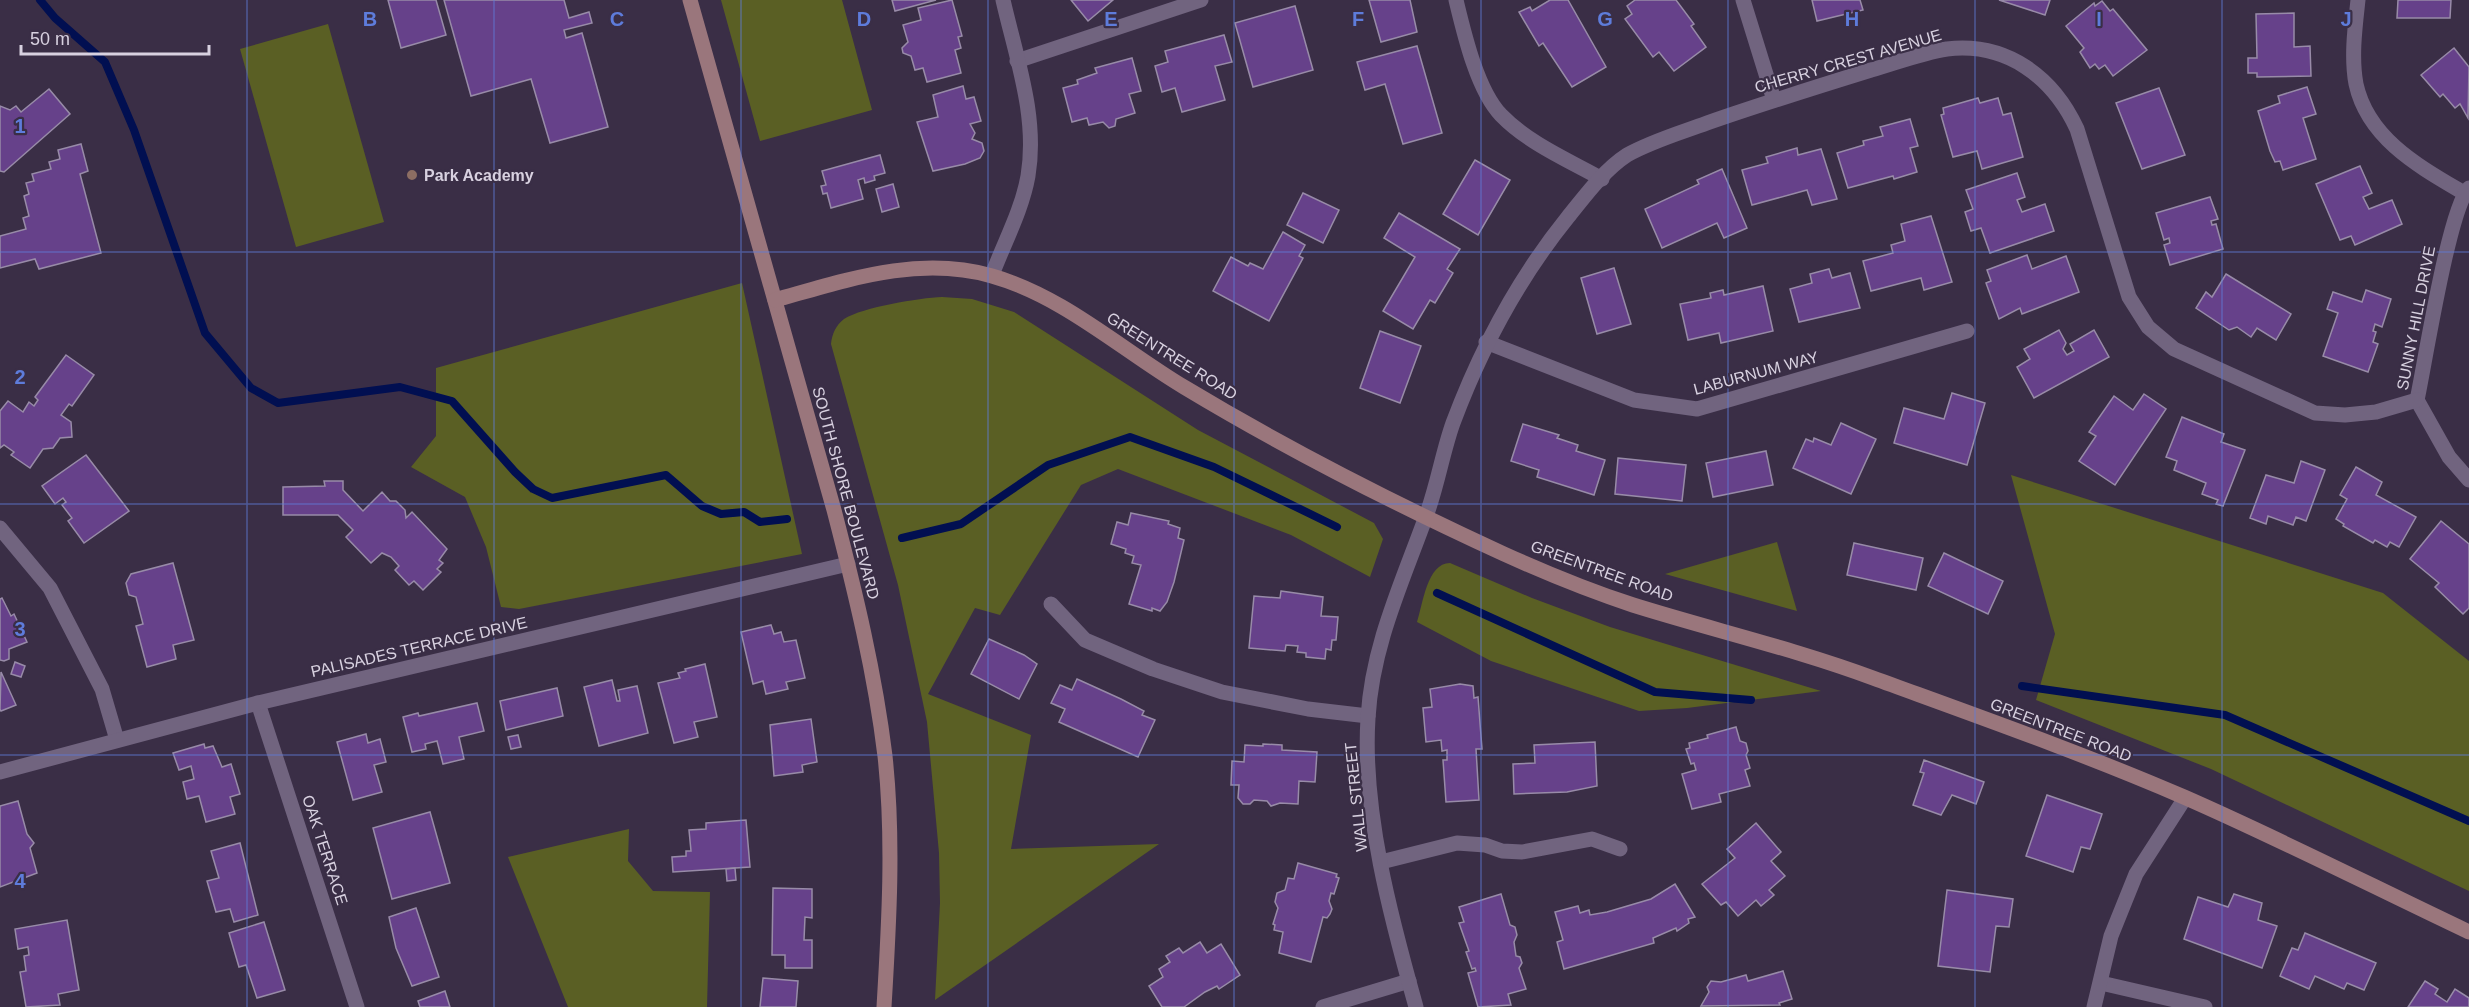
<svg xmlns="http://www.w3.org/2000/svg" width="2469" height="1007" viewBox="0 0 2469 1007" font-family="Helvetica,sans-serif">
	<rect width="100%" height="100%" fill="#3a2e46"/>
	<g fill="#5a5f24">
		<polygon points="721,0 842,0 872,110 760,141"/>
		<polygon points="328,24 384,222 296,247 240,49"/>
		<polygon points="742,283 802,554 519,609 501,607 486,547 465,497 411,467 436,436 436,368"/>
		<path d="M942,297l30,2 42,13 184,118 176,93 9,16 -13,38 -79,-42 -173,-66 -37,16 -81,130 -25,-7 -47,86 103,41 -20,114 148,-5 -224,156 5,-97 -1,-50 -12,-131 -29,-137 -67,-241c1,-10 5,-19 13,-25 19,-12 75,-21 98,-22z"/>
		<polygon points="2011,475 2383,593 2469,661 2469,891 2211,769 2036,700 2055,634"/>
		<polygon points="1777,542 1797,611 1665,574"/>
		<path d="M1450,563l82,35 78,29 211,64 -134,17 -48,3 -148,-50 -74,-39c6,-18 10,-59 33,-59z"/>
		<polygon points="629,829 628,861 653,891 710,892 707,1007 568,1007 508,857"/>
	</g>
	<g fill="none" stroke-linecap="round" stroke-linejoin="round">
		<g stroke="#010f51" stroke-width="8">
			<polyline points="40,0 55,18 105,62 134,130 205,333 251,388 278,403 400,387 452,401 515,472 533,489 552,498 666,475 702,506 721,514 744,512 760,522 787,519"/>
			<polyline points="902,538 961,524 1048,465 1130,437 1214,467 1337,527"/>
			<polyline points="1437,593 1655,692 1751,700"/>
			<polyline points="2022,686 2225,715 2469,821"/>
		</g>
	</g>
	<g fill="#66418a" stroke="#988ba8" stroke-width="1.5">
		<polygon points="388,0 436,0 446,35 401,48"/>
		<polygon points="444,0 564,0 569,18 589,12 592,23 564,30 566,38 582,33 608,127 550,143 531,79 471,96"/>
		<polygon points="892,0 936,0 895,11"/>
		<polygon points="952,0 962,36 958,37 961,48 955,50 961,73 927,82 923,68 915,70 911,56 903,53 902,48 908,42 903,25 921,20 918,8"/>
		<polygon points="1071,0 1113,0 1088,21"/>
		<polygon points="1369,0 1410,0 1417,32 1381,42"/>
		<polygon points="1550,0 1568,0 1606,67 1572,87 1543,43 1539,46 1519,12 1530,7 1532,11"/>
		<polygon points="1635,0 1676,0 1694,24 1691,26 1706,47 1674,71 1659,52 1653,57 1625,19 1632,14 1627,6"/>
		<polygon points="1812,0 1860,0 1863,10 1817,21"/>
		<polygon points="1999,0 2050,0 2045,15"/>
		<polygon points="2398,0 2451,0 2450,18 2397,18"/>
		<polygon points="2102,1 2110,11 2113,9 2147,50 2113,76 2105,65 2099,69 2095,64 2090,68 2080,52 2084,48 2066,26 2094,3 2095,6"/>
		<polygon points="1295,6 1313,70 1253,87 1235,23"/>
		<polygon points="2294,13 2294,47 2310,46 2311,76 2257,77 2257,73 2248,73 2248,58 2257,58 2256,14"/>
		<polygon points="1224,35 1232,62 1215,66 1225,100 1182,112 1175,88 1162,92 1155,66 1168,62 1165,51"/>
		<polygon points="1417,46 1442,133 1403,144 1385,84 1365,90 1357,62"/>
		<polygon points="2454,48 2469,67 2468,118 2460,104 2455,108 2443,94 2440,97 2421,75"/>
		<polygon points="1132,58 1141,91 1129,94 1135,113 1116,119 1115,126 1109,128 1103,122 1089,125 1087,118 1072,122 1063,88 1078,84 1077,80 1097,73 1095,68"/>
		<polygon points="963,86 966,99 974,97 981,121 970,124 975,133 972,139 982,143 984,151 980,158 965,164 933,171 917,122 938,117 933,95"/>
		<polygon points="2307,87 2316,114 2303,118 2316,159 2283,170 2280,161 2275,162 2270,151 2258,111 2280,103 2278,96"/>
		<polygon points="2159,88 2185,155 2142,169 2116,103"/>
		<polygon points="49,89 70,114 4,172 0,171 0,106 10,110 16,106 21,112"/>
		<polygon points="1978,98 1980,103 1998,98 2003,115 2011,113 2023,157 1982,169 1977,151 1953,157 1941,115 1944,114 1943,108"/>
		<polygon points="1910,119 1918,146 1910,148 1917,172 1894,179 1893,176 1848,188 1837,153 1864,145 1863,141 1883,136 1880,127"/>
		<polygon points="81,144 88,171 80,174 101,253 39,269 35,259 0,268 0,236 26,229 23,218 29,216 24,196 29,194 26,183 34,181 32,174 51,169 49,162 60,159 58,150"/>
		<polygon points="1797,148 1798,155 1821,149 1837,199 1812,205 1807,190 1752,205 1742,170 1768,163 1766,157"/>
		<polygon points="880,155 885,173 874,176 875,180 865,183 864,178 858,180 863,199 831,208 827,193 823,194 821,186 826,185 822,171"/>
		<polygon points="1475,160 1510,180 1478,235 1443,214"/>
		<polygon points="2360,166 2372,193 2363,197 2369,209 2392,200 2402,224 2355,245 2351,236 2340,240 2316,184"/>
		<polygon points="1722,169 1747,228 1724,238 1717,223 1662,248 1645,209 1699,184 1697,180"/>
		<polygon points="2017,173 2025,197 2017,200 2022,212 2045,204 2054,231 1990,253 1981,228 1971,231 1965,212 1973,209 1966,190"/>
		<polygon points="893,184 899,207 882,212 876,189"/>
		<polygon points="1303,193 1339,210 1323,243 1287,225"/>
		<polygon points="2210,197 2218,219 2211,221 2212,225 2216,224 2223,249 2170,265 2164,245 2170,243 2169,238 2164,240 2156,213"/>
		<polygon points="1399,213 1460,249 1447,269 1453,273 1435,303 1430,300 1413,329 1383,311 1415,257 1384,238"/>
		<polygon points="1931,216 1952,282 1924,290 1921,278 1871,291 1863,261 1893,253 1891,245 1905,241 1901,224"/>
		<polygon points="1283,232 1305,245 1299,256 1303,258 1269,321 1213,291 1231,257 1248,266 1250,263 1263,269"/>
		<polygon points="2027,255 2032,269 2066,256 2079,292 2022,314 2020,308 1999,319 1986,283 1991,281 1987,270"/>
		<polygon points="1614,268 1631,324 1597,334 1581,278"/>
		<polygon points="1829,269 1832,278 1850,273 1860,308 1799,322 1790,289 1812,283 1810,274"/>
		<polygon points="2226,274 2291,314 2276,340 2257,328 2251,337 2237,327 2229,330 2196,308 2206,292 2212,297"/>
		<polygon points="1763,286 1773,331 1721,343 1719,333 1688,340 1680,304 1711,298 1710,293 1723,290 1724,295"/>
		<polygon points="2366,290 2391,299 2382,327 2375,324 2373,331 2376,332 2373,342 2378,344 2368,372 2323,356 2338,313 2327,309 2333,292 2362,302"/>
		<polygon points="2059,330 2066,343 2063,349 2067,355 2074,351 2070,344 2094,330 2109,357 2034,398 2017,367 2030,359 2024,349"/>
		<polygon points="1380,331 1421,346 1400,403 1360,388"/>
		<polygon points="66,355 94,375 72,406 69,404 61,415 71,422 72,437 60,438 53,448 43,449 30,468 11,455 14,452 4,445 0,448 0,411 8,401 23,412 29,402 34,406 38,400 35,397"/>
		<polygon points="1952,393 1985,403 1967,465 1894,443 1904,408 1944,419"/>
		<polygon points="2144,394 2166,409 2115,485 2079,461 2096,436 2089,432 2114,396 2133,410"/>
		<polygon points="2182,417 2224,434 2221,442 2245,450 2223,506 2216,504 2218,500 2202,494 2206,483 2174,470 2177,461 2166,457"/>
		<polygon points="1841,423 1876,439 1851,494 1793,468 1806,439 1813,442 1814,438 1831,445"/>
		<polygon points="1523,424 1559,435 1557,438 1578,445 1576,451 1605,460 1594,495 1537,477 1539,470 1511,461"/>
		<polygon points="1766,451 1773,485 1713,497 1706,463"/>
		<polygon points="86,455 129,511 84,543 68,521 72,518 62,505 66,502 63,498 55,504 42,486"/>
		<polygon points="1618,458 1686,465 1682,501 1615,494"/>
		<polygon points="2301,461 2325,470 2306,521 2296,517 2293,525 2268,516 2266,524 2250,518 2266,475 2294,483"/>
		<polygon points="2356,467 2382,482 2376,495 2416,517 2399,547 2390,542 2387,547 2375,540 2373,543 2343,526 2344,524 2336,519 2347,499 2340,495"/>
		<polygon points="324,481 343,481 343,490 363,511 382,492 390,501 396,501 405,510 406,518 412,512 447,549 439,560 443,563 437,569 441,572 423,590 414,581 409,585 395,570 399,566 391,557 382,553 371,563 346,537 353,530 338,515 283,515 283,487 325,486"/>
		<polygon points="1131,513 1169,521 1168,524 1180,528 1178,538 1184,540 1174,582 1167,602 1160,611 1152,608 1152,611 1129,604 1141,565 1132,563 1134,556 1125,553 1126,549 1111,544 1117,522 1128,525"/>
		<polygon points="2441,521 2469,544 2469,608 2463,614 2435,587 2439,583 2410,559"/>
		<polygon points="1854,543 1923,558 1916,590 1847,575"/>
		<polygon points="1944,553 2003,581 1988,614 1928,586"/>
		<polygon points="173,563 194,640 173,645 176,659 147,667 136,626 143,624 136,597 129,595 126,583 131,574"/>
		<polygon points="1281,591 1323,597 1321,616 1338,617 1336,640 1332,640 1331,650 1326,649 1325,659 1306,657 1306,653 1297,652 1298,646 1286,645 1285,651 1249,648 1254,596 1280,598"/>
		<polygon points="2,598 11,616 14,614 27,642 9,649 9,659 4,661 0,660 0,599"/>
		<polygon points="771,625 774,634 781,632 784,642 796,640 805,678 786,682 788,689 766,694 763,681 753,684 741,632"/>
		<polygon points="989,639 1024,655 1037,664 1019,699 971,674"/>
		<polygon points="15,662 25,666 21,677 11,674"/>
		<polygon points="705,664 717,717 694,722 698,737 674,743 658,683 680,678 678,673 686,671 685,669"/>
		<polygon points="1,672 16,705 1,711 0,709"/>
		<polygon points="1077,679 1121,699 1144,711 1142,715 1155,720 1138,757 1059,722 1065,709 1051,703 1060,685 1072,690"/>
		<polygon points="612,680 617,701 620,701 618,690 637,686 648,733 599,746 584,687"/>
		<polygon points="1460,684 1473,686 1474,698 1478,697 1482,749 1476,749 1479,800 1446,802 1443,760 1447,760 1447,750 1442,751 1441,740 1426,742 1423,708 1432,707 1430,689"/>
		<polygon points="557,688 563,716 506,730 500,701"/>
		<polygon points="477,703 484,731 459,737 464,759 443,764 437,741 425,744 426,749 412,752 403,717 418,713 419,716"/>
		<polygon points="811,719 817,762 802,765 803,772 774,776 770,725"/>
		<polygon points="1736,727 1740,741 1746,743 1748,751 1746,755 1750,768 1745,770 1750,786 1719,794 1721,802 1692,809 1682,774 1696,770 1694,763 1691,764 1686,749 1690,748 1689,743 1708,738 1707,735"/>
		<polygon points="366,734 368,743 380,739 386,762 374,765 382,792 353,800 337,742"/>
		<polygon points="518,735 521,747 511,749 508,737"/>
		<polygon points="1595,742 1597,786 1567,792 1514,794 1513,764 1535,763 1534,745"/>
		<polygon points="204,744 205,748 213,746 222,767 231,764 240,794 230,797 235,814 206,822 199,796 187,799 183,782 194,779 191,766 179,770 173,753"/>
		<polygon points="1263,744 1282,745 1282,750 1317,752 1315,782 1299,781 1298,804 1280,803 1271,806 1267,801 1254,800 1250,804 1243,804 1238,798 1239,785 1231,785 1232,761 1244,762 1245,745 1263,746"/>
		<polygon points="1924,760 1984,782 1976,804 1952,795 1941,815 1913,805 1924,773 1920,772"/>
		<polygon points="2047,795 2102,814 2090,849 2081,847 2073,872 2026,856"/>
		<polygon points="18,801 27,834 34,843 30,848 37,873 0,887 0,806"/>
		<polygon points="430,812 450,883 392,899 373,828"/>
		<polygon points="746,820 750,867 673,872 672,857 686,856 686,851 691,851 689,830 706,829 706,823"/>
		<polygon points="1756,823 1781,852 1771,861 1785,876 1769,890 1774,895 1761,906 1756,900 1738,916 1726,902 1721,905 1702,884 1735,858 1727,849"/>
		<polygon points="240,843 258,915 234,922 230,909 216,912 207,881 219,878 211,851"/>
		<polygon points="1298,863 1337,874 1336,877 1339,878 1334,894 1331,893 1329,901 1332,909 1330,914 1327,918 1323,917 1311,962 1279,953 1283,932 1274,930 1275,925 1273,924 1278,908 1275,902 1277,893 1285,890 1288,878 1294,879"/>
		<polygon points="735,868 736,880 727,881 726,869"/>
		<polygon points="1675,884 1695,917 1688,919 1689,923 1677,931 1676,928 1653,938 1654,943 1564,969 1557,942 1563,940 1555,912 1578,906 1580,913 1589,910 1590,915 1607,912 1651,899"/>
		<polygon points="773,888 812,889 812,918 805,917 804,940 812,940 812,968 785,968 785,955 772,955"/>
		<polygon points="1947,890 2013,899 2009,927 1996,926 1990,972 1938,966"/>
		<polygon points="1501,894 1510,925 1515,927 1517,935 1514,942 1516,956 1520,957 1522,963 1519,968 1526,989 1508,994 1511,1005 1478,1007 1468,973 1476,971 1475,968 1472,969 1466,952 1469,951 1459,923 1464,922 1459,907"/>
		<polygon points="2234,894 2262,903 2258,920 2277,926 2262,968 2184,939 2198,897 2228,907"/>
		<polygon points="416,908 439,977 412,986 396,948 389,917"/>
		<polygon points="67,920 79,990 58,994 60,1005 26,1007 20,972 26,971 24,956 29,955 28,947 18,949 15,929"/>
		<polygon points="264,922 285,990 257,998 246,965 239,967 229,933"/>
		<polygon points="2305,933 2376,963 2364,990 2347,983 2344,989 2315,976 2309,989 2280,976 2292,948 2298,950"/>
		<polygon points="1200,942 1207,953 1221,944 1240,975 1219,989 1217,986 1205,992 1184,1007 1162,1007 1149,986 1163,977 1159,969 1170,962 1166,956 1179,948 1183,953"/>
		<polygon points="1783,971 1792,999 1779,1003 1780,1005 1701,1006 1709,992 1707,987 1711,981 1721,982 1746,975 1748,981"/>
		<polygon points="763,978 798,981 796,1007 760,1007"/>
		<polygon points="2425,981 2438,989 2435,994 2447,1002 2455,989 2469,998 2469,1007 2408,1007"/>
		<polygon points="445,991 450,1007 420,1007 418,1001"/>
	</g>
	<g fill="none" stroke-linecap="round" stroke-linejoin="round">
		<g stroke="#71647f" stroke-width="15">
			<path d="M1456,0c8,33 21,90 45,115 27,28 67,45 101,64"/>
			<polyline points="1743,0 1774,100"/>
			<path d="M2358,0c-3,27 -7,57 -2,84 12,55 64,83 108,109"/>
			<polyline points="1017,61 1201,0"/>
			<path d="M2469,188c-20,20 -44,175 -52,212l32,57 20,23"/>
			<path d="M992,275c12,-32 30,-65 36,-99 10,-59 -12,-119 -25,-176"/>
			<polyline points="1486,342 1634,400 1697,409 1967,331"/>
			<polyline points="0,528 50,588 102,689 117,740"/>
			<polyline points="1051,604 1085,640 1153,669 1222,692 1308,709 1368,716"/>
			<polyline points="258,703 357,1007"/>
			<polyline points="0,772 258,703 848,564"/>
			<polyline points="1381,862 1457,843 1485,845 1502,851 1522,852 1592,839 1620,849"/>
			<polyline points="2101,983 2205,1007"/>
			<polyline points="1323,1007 1409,981"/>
			<path d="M1416,1007c-25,-89 -54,-196 -48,-289 4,-71 33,-133 57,-199 12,-31 17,-65 28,-96 28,-75 65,-144 115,-206 17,-21 36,-47 59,-62 25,-14 53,-22 80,-32 54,-19 109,-36 164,-53 25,-7 50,-17 76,-21 60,-7 106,28 130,80l52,168 19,30 26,22 141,64 30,2 31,-3 41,-12"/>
			<polyline points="2094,1007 2111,936 2136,874 2185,798"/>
		</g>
		<g stroke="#9a767c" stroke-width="15">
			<path d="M690,0l144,510c21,81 41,163 51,246 9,83 4,168 -1,251"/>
			<path d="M775,300c72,-20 143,-45 217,-24 71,20 130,74 192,111 103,62 211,117 320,167 42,19 86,37 129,51 80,25 162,44 240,73 104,38 209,75 311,119 96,42 190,90 285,135"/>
		</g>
	</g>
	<path fill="none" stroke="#5e7cdb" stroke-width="1.5" stroke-opacity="0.55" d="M247,0v1007M494,0v1007M741,0v1007M988,0v1007M1234,0v1007M1481,0v1007M1728,0v1007M1975,0v1007M2222,0v1007M0,252h2469M0,504h2469M0,755h2469"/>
	<circle fill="#8d6e63" stroke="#3a2e46" stroke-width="2" cx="412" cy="175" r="6"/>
	<g text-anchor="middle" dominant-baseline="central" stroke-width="4.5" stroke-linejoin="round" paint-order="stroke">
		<g font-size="16" fill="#d8d1e0" stroke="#3a2e46">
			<text transform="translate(1848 61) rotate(-16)">CHERRY CREST AVENUE</text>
			<text transform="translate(2416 318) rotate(-79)">SUNNY HILL DRIVE</text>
			<text transform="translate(1172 356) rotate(32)">GREENTREE ROAD</text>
			<text transform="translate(1756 373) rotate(-15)">LABURNUM WAY</text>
			<text transform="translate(846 493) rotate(75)">SOUTH SHORE BOULEVARD</text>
			<text transform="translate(1602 571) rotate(20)">GREENTREE ROAD</text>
			<text transform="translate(419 647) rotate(-13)">PALISADES TERRACE DRIVE</text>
			<text transform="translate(2061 730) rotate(21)">GREENTREE ROAD</text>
			<text transform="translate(1356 797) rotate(-96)">WALL STREET</text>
			<text transform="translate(325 850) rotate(72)">OAK TERRACE</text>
		</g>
		<g font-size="16" font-weight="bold" fill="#d8d1e0" stroke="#3a2e46" text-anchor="start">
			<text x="424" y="175">Park Academy</text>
		</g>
	</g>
	<g font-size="20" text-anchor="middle" font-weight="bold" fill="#5e7cdb" stroke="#3a2e46" stroke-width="4.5" stroke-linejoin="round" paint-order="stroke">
		<text x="370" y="26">B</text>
		<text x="617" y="26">C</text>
		<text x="864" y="26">D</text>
		<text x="1111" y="26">E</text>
		<text x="1358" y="26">F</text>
		<text x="1605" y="26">G</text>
		<text x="1852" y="26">H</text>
		<text x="2099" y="26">I</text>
		<text x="2346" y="26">J</text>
		<text x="20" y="133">1</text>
		<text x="20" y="384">2</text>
		<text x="20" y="636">3</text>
		<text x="20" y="888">4</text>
	</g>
	<path d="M21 45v9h188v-9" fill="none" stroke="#d8d1e0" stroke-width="3"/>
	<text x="30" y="45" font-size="18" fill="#d8d1e0" stroke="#3a2e46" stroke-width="4.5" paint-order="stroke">50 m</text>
</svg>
